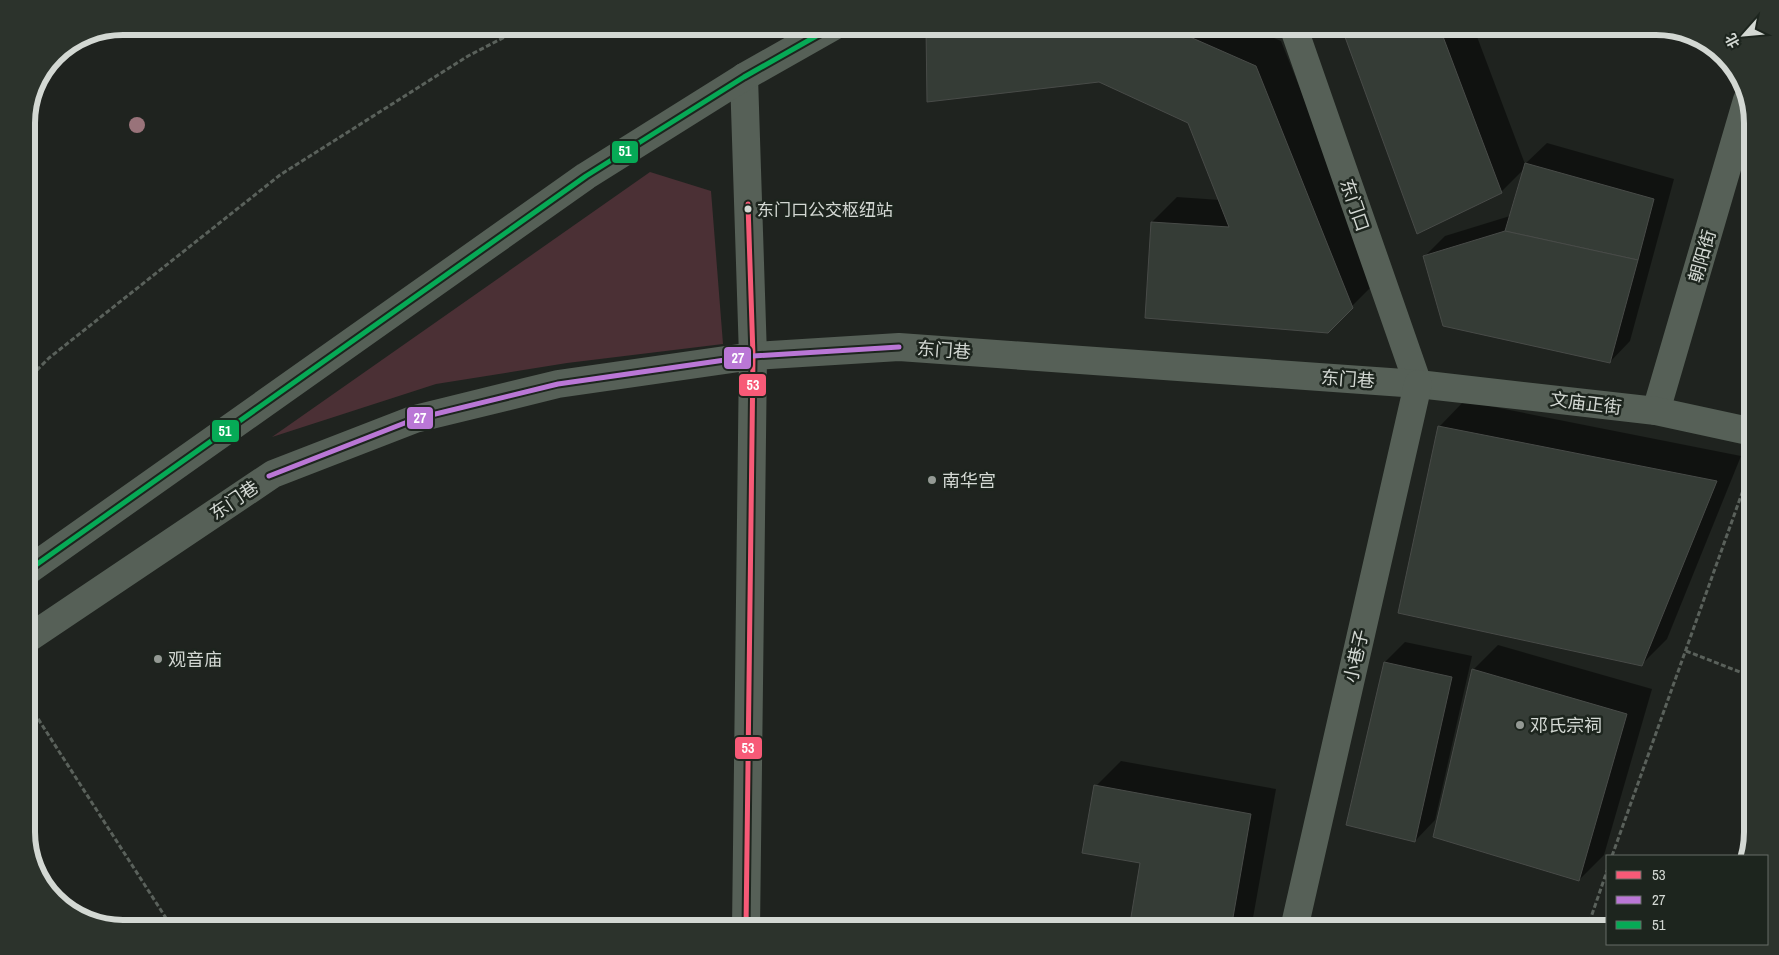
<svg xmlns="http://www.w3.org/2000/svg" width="1779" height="955" viewBox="0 0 1779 955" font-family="'Archivo Narrow','Noto Sans SC',sans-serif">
	<rect width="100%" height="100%" fill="#1f231f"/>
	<polygon fill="#4b3035" points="650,172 711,191 723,344 567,363 436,384 272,437"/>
	<g fill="#0007">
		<polygon points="928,26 1247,26 1281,41 1377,281 1327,331 1152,222 1177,197 1220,200 1189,122 1099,81"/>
		<polygon points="1342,26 1473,26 1525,164 1547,143 1674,179 1630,341 1610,362 1425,256 1445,236 1510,216 1524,169 1501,192"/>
		<polygon points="1464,401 1741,456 1667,639 1642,664 1439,427"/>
		<polygon points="1405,642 1472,656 1435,820 1415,841 1385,662"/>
		<polygon points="1498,645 1652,689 1604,855 1579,880 1473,670"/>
		<polygon points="1121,761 1276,789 1251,929 1130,929 1142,862 1096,786"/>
	</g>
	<g fill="#353c36" stroke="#484b48">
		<polygon points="1165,26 1256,66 1353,308 1328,333 1145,318 1151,222 1229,227 1188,123 1099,82 927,102 926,27"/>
		<polygon points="1341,26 1439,26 1502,193 1417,234"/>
		<polygon points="1620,26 1656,26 1694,35"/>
		<polygon points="1525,163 1654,199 1638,260 1505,231"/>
		<polygon points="1505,231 1638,260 1610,363 1443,326 1423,256"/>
		<polygon points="1438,426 1717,481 1642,666 1398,613"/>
		<polygon points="1384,662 1452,677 1415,842 1346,825"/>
		<polygon points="1472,669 1627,714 1579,881 1433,837"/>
		<polygon points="1094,785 1251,814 1231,929 1129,929 1140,863 1082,853"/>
	</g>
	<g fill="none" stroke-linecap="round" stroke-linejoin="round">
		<g stroke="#5a615b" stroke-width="3" stroke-dasharray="5 2.5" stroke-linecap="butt">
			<polyline points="26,381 49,358 280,175 468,56 526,26"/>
			<polyline points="1686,651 1753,677"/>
			<polyline points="26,700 173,929"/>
			<polyline points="1612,856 1751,468"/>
			<polyline points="1587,929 1608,868"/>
		</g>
		<g stroke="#566057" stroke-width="28">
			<polyline points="1293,26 1418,384"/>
			<polyline points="744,77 753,356 746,929"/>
			<polyline points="1656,411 1747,100"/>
			<polyline points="26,572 586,176 744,77 834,26"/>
			<polyline points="26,640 273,474 415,419 558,384 753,356 899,347 1418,384 1656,411 1753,432"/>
			<polyline points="1294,929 1418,384"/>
		</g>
		<g stroke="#1d251e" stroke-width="9">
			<polyline id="bus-1" points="746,929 753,356 748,204"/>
		</g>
		<g stroke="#1d251e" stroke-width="9">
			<polyline id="bus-2" points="269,476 415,419 558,384 753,356 899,347"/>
		</g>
		<g stroke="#1d251e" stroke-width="9">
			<polyline id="bus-3" points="26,572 586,176 744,77 834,26"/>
		</g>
		<use href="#bus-1" stroke="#f75a77" stroke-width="5"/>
		<use href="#bus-2" stroke="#ba77d6" stroke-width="5"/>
		<use href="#bus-3" stroke="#06aa56" stroke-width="5"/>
	</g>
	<circle fill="#99737a" cx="137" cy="125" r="8"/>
	<circle fill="#d3d8d3" stroke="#1d251e" stroke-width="2" cx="748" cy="209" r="4.5"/>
	<g fill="#949994" stroke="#1d251e" stroke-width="2">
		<circle cx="932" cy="480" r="5"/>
		<circle cx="158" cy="659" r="5"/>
		<circle cx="1520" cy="725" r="5"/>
	</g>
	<g text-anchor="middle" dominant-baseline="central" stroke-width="5" stroke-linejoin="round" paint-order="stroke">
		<g font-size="17" fill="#d3d8d3" stroke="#1d251e" text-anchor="start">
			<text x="757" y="209">东门口公交枢纽站</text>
		</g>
		<g font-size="18" fill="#d3d8d3" stroke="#1d251e">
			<text transform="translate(1355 205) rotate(71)">东门口</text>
			<text transform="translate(1702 256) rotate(-74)">朝阳街</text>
			<text transform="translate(944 350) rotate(4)">东门巷</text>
			<text transform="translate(1348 379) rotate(4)">东门巷</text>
			<text transform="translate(1586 403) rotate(7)">文庙正街</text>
			<text transform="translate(234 500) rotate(-34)">东门巷</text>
			<text transform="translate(1356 656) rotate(-77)">小巷子</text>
		</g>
		<g font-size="18" fill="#d3d8d3" stroke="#1d251e" text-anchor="start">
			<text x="942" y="480">南华宫</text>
			<text x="168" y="659">观音庙</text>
			<text x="1530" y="725">邓氏宗祠</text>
		</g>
	</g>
	<path d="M0 0H1779V955H0ZM123 35H1656A88 88 0 0 1 1744 123V832A88 88 0 0 1 1656 920H123A88 88 0 0 1 35 832V123A88 88 0 0 1 123 35Z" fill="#2c332c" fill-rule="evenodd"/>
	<path fill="none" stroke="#d3d8d3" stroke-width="6" d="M123 35H1656A88 88 0 0 1 1744 123V832A88 88 0 0 1 1656 920H123A88 88 0 0 1 35 832V123A88 88 0 0 1 123 35Z"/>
	<g stroke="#1d251e" stroke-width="2">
		<rect x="611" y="140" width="28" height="24" rx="5" fill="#06aa56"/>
		<rect x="723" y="346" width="29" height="24" rx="5" fill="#ba77d6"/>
		<rect x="738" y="373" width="29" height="24" rx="5" fill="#f75a77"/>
		<rect x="406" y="406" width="28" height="24" rx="5" fill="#ba77d6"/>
		<rect x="211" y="419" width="29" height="24" rx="5" fill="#06aa56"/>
		<rect x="734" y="736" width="29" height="24" rx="5" fill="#f75a77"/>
	</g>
	<g font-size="14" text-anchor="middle" font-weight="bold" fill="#fff">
		<text x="625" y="156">51</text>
		<text x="738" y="363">27</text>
		<text x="753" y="390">53</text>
		<text x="420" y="423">27</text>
		<text x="225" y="436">51</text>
		<text x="748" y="753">53</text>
	</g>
	<rect x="1606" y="855" width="162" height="90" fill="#1d251e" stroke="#666d66"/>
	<rect x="1616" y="871" width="25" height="8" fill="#f75a77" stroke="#666d66"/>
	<text x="1652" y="880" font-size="15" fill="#d3d8d3">53</text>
	<rect x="1616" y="896" width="25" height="8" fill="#ba77d6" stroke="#666d66"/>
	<text x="1652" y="905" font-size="15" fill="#d3d8d3">27</text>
	<rect x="1616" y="921" width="25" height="8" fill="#06aa56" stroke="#666d66"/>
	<text x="1652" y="930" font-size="15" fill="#d3d8d3">51</text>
	<g transform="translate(1744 35) rotate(243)" stroke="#1d251e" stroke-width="4" paint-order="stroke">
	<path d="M0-4L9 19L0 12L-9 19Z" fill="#d3d8d3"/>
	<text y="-8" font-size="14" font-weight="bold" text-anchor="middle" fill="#d3d8d3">北</text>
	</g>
</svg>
